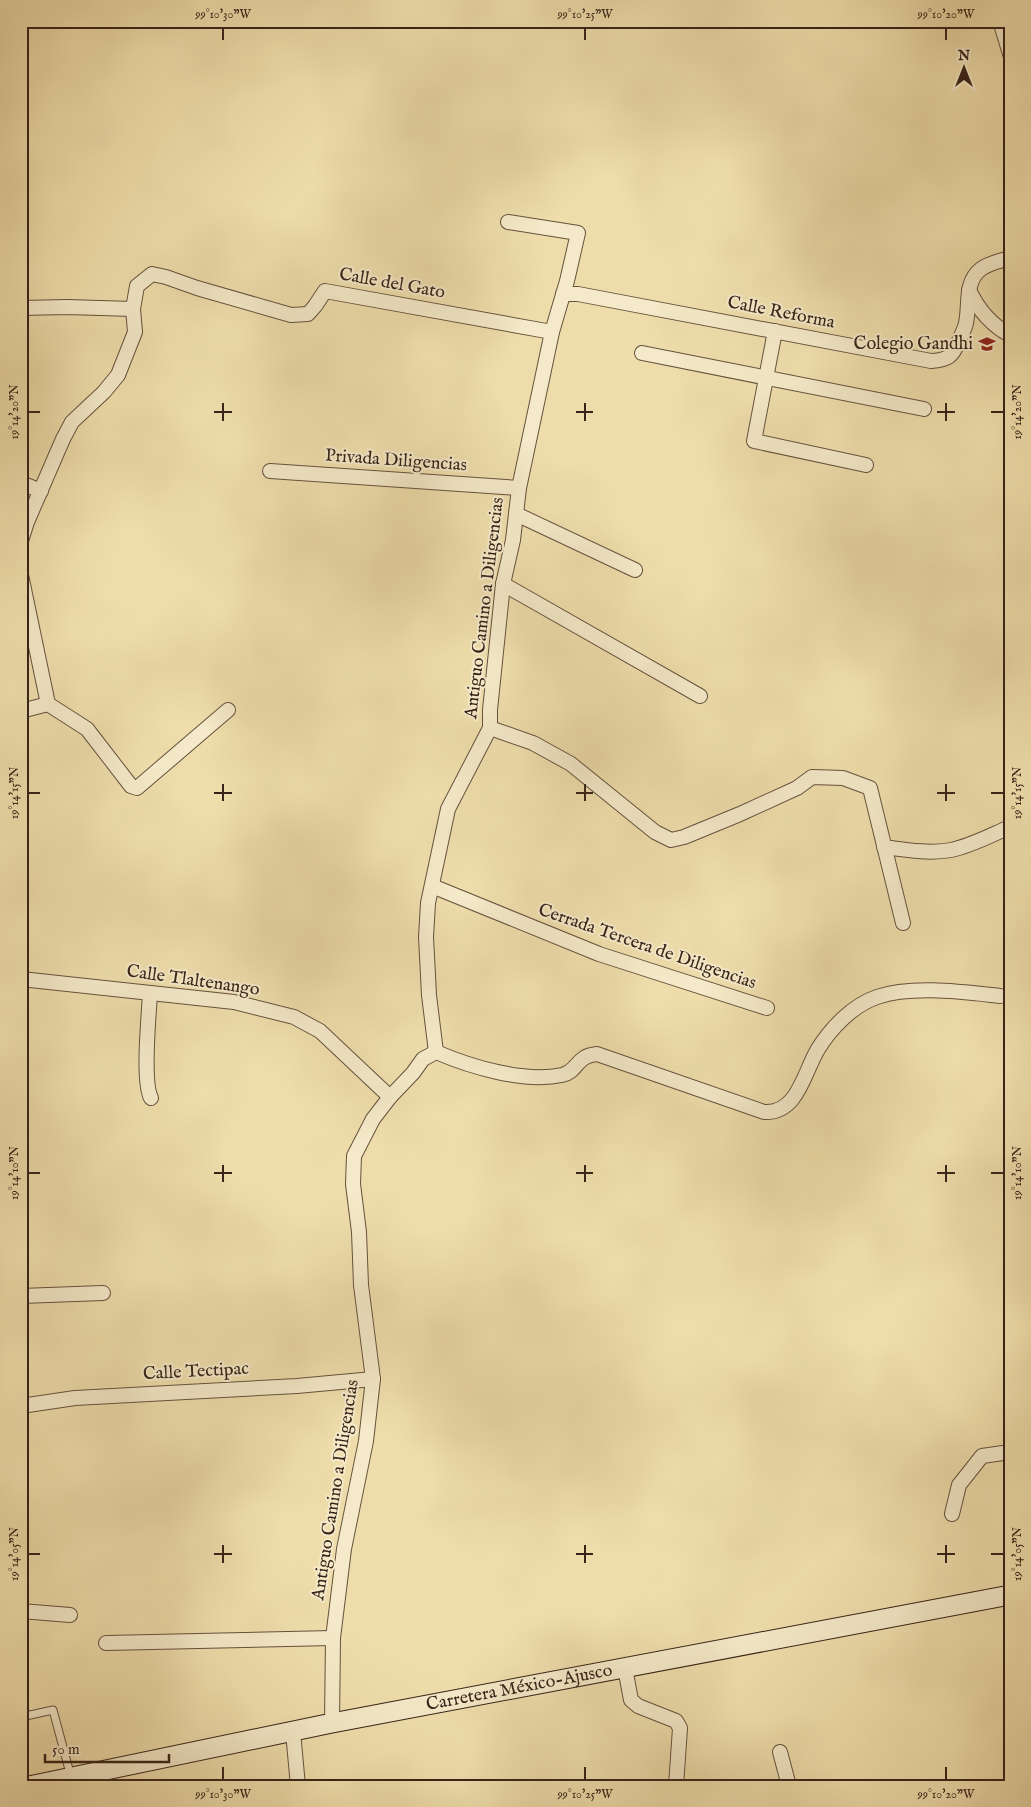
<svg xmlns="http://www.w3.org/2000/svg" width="1031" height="1807" viewBox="0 0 1031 1807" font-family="'IM FELL English',serif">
	<rect width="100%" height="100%" fill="#eeddab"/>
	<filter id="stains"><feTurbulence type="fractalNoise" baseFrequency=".004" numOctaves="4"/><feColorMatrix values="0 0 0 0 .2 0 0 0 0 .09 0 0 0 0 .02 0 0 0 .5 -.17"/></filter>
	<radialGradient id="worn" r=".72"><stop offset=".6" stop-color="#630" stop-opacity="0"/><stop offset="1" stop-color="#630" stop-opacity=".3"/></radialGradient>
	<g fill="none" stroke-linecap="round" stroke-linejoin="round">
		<g stroke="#65523e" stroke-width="9">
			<polyline id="service" points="21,1717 53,1710 71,1777"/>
		</g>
		<g stroke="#65523e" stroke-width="16">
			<g id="minor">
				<polyline points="1000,21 1010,54"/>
				<path d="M969,290c9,19 22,35 41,45"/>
				<path d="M563,294h15l353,67c17,-1 21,-4 28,-20 2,-6 6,-12 7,-18 4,-18 -2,-41 15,-54 8,-6 19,-8 29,-11"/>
				<polyline points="21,308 67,307 133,309 137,286 152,274 166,277 197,288 291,315 308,314 315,306 325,291 552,332"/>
				<polyline points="775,331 754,441 866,465"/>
				<polyline points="642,353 924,409"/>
				<polyline points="270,471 519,488"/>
				<polyline points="21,483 41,491"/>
				<polyline points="516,514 635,570"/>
				<polyline points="21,541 27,522 63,439 72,422 104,392 118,375 135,332 133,309"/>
				<polyline points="21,575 48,704 21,711"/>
				<polyline points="503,584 700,696"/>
				<polyline points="48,704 87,729 131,786 137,788 228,710"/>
				<polyline points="490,728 533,743 571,764 655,832 671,840 684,837 740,814 797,788 812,777 843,778 870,788 903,923"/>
				<path d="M884,847c22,3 45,7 67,3 20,-4 40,-15 59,-23"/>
				<polyline points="432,886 599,954 767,1008"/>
				<polyline points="21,979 234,1002 294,1017 320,1031 390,1097"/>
				<path d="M150,993c-1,22 -8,88 1,105"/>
				<polyline points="436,1052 429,995 426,937 428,903 448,809 490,728 490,710 503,584 513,540 519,488 552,332 567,281 578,233 508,222"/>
				<path d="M436,1052c35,15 88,31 126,23 17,-4 13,-19 35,-21l167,58c34,2 40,-40 54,-63 13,-21 35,-44 59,-52 35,-12 86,-5 123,-1"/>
				<polyline points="21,1296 103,1293"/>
				<polyline points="21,1406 75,1398 297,1386 373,1379"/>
				<polyline points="952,1514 959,1485 982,1456 1010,1452"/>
				<polyline points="21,1611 70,1615"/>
				<polyline points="106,1643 333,1638"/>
				<polyline points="625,1668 631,1700 638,1706 676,1721 680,1728 676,1786"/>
				<polyline points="332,1723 333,1638 344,1549 366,1441 373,1379 361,1285 359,1232 353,1184 354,1156 373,1119 390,1097 413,1073 423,1059 436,1052"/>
				<polyline points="293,1732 298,1786"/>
				<polyline points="780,1752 789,1786"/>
			</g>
		</g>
		<g stroke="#372319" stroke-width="21">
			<g id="secondary">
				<path id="s1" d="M29,1786l303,-63 678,-128"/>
			</g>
		</g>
		<use href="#service" stroke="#f4e9c8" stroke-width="7"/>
		<use href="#minor" stroke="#f4e9c8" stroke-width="14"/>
		<use href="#secondary" stroke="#f4e9c8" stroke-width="19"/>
	</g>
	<path fill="none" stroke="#372319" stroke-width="2" d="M223,28v12M585,28v12M946,28v12M223,403v18M585,403v18M946,403v18M28,412h12M214,412h18M576,412h17M937,412h18M991,412h13M223,784v17M585,784v17M946,784v17M28,793h12M214,793h18M576,793h17M937,793h18M991,793h13M223,1165v17M585,1165v17M946,1165v17M28,1173h12M214,1173h18M576,1173h17M937,1173h18M991,1173h13M223,1545v18M585,1545v18M946,1545v18M28,1554h12M214,1554h18M576,1554h17M937,1554h18M991,1554h13M223,1767v13M585,1767v13M946,1767v13"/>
	<defs>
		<g id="school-bare" transform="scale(1.35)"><path d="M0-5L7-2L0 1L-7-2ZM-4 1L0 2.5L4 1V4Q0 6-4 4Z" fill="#8f2418" stroke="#f4e9c8" stroke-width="2.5" paint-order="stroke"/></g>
	</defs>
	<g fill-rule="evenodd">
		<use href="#school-bare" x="987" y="344"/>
	</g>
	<g text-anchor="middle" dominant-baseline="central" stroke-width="4" stroke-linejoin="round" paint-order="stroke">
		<g font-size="18" fill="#372319" stroke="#f4e9c8">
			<text transform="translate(392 284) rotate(10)">Calle del Gato</text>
			<text transform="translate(781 313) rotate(11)">Calle Reforma</text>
			<text transform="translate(396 461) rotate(4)">Privada Diligencias</text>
			<text transform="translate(485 608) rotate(-83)">Antiguo Camino a Diligencias</text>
			<text transform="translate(647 947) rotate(19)">Cerrada Tercera de Diligencias</text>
			<text transform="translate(193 981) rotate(8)">Calle Tlaltenango</text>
			<text transform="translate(196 1372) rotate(-3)">Calle Tectipac</text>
			<text transform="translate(336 1490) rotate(-81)">Antiguo Camino a Diligencias</text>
			<text stroke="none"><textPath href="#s1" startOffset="500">Carretera México-Ajusco</textPath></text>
		</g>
		<g font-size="18" fill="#372319" stroke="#f4e9c8" text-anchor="end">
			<text x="973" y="344">Colegio Gandhi</text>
		</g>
	</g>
	<rect width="1031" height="1807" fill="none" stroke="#eeddab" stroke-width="55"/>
	<g transform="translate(964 68)" stroke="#f4e9c8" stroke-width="4" paint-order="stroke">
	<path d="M0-4L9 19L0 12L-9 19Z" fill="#372319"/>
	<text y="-8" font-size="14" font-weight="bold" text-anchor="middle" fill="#372319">N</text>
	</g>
	<path d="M45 1754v8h124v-8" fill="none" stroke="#372319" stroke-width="2.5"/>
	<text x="52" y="1754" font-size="15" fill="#372319" stroke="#f4e9c8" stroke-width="4" paint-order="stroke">50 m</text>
	<rect x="28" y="28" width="976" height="1752" fill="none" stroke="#372319" stroke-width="2"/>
	<g font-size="12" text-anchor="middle" fill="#372319">
		<text x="223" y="18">99°10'30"W</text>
		<text x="585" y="18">99°10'25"W</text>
		<text x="946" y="18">99°10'20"W</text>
		<text transform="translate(14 412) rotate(-90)" y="4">19°14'20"N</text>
		<text transform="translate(1017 412) rotate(-90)" y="4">19°14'20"N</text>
		<text transform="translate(14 793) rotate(-90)" y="4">19°14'15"N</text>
		<text transform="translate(1017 793) rotate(-90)" y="4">19°14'15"N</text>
		<text transform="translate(14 1173) rotate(-90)" y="4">19°14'10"N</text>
		<text transform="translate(1017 1173) rotate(-90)" y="4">19°14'10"N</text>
		<text transform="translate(14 1554) rotate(-90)" y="4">19°14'05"N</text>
		<text transform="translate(1017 1554) rotate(-90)" y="4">19°14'05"N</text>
		<text x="223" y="1798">99°10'30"W</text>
		<text x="585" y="1798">99°10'25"W</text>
		<text x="946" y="1798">99°10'20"W</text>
	</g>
	<rect width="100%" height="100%" filter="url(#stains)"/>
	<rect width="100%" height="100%" fill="url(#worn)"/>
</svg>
